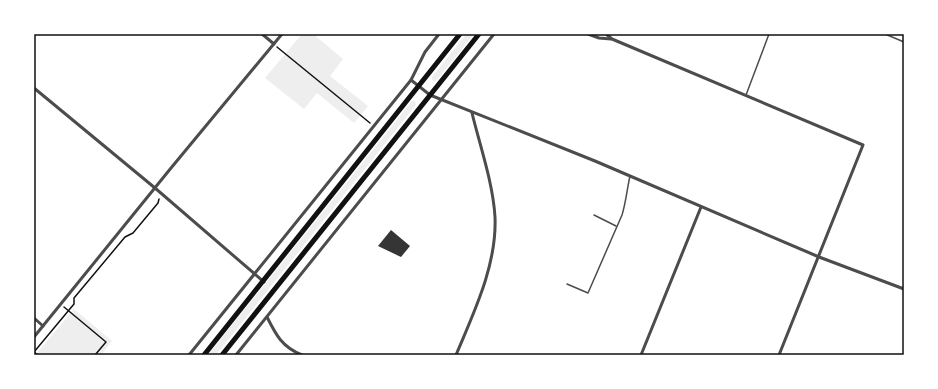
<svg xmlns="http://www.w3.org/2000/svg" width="938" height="389" viewBox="0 0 938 389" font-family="Figtree,sans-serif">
	<rect width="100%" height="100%" fill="#fff"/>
	<g fill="#eee">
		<polygon points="302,34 313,34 343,59 330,76 368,106 354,123 317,93 304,109 265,78"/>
		<polygon points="466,34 474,34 436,81 434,81 431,78 432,77"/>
		<polygon points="412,101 415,101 416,105 216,355 208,355"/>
		<polygon points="74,309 112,341 101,355 35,355"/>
	</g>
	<polygon fill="#353535" points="391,230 410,246 401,257 378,246"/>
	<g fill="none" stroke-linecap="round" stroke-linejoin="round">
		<g stroke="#111" stroke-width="1.5">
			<polyline points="277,47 370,123"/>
			<polyline points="64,307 106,342 95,355"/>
			<polyline points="34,352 74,304 74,298 125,237 133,233 158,203 159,199"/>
			<polyline points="34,352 38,355"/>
		</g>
		<g stroke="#4c4c4c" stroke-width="1.5">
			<polyline points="885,34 904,42"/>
			<polyline points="746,95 769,34"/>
			<polyline points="594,215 616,226"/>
			<path d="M567,284l21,9 34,-78c4,-13 5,-26 8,-39"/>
		</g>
		<g stroke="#4c4c4c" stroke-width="3">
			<polyline points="262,34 274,44"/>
			<polyline points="588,34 599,38 611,39"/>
			<polyline points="606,34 612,39 863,145 779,355"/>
			<polyline points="411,80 430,95 595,161 819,257 904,289"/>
			<polyline points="34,88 155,188 264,282"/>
			<path d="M267,317c9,18 15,30 35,38"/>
			<polyline points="34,318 43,326"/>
			<polyline points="34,337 171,168 282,34"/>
			<polyline points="189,355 411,80 425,52 439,34"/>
			<polyline points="236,355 494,34"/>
			<path d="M456,355c18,-43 41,-90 39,-138 -2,-34 -15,-71 -23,-104"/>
			<polyline points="641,355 701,207"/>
		</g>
		<g stroke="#111" stroke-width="5">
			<polyline points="204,355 460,34"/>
			<polyline points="222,355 479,34"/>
		</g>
	</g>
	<rect width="938" height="389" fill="none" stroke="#ffffff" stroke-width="70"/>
	<rect x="35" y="35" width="868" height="319" fill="none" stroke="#111" stroke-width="1.5"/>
</svg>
